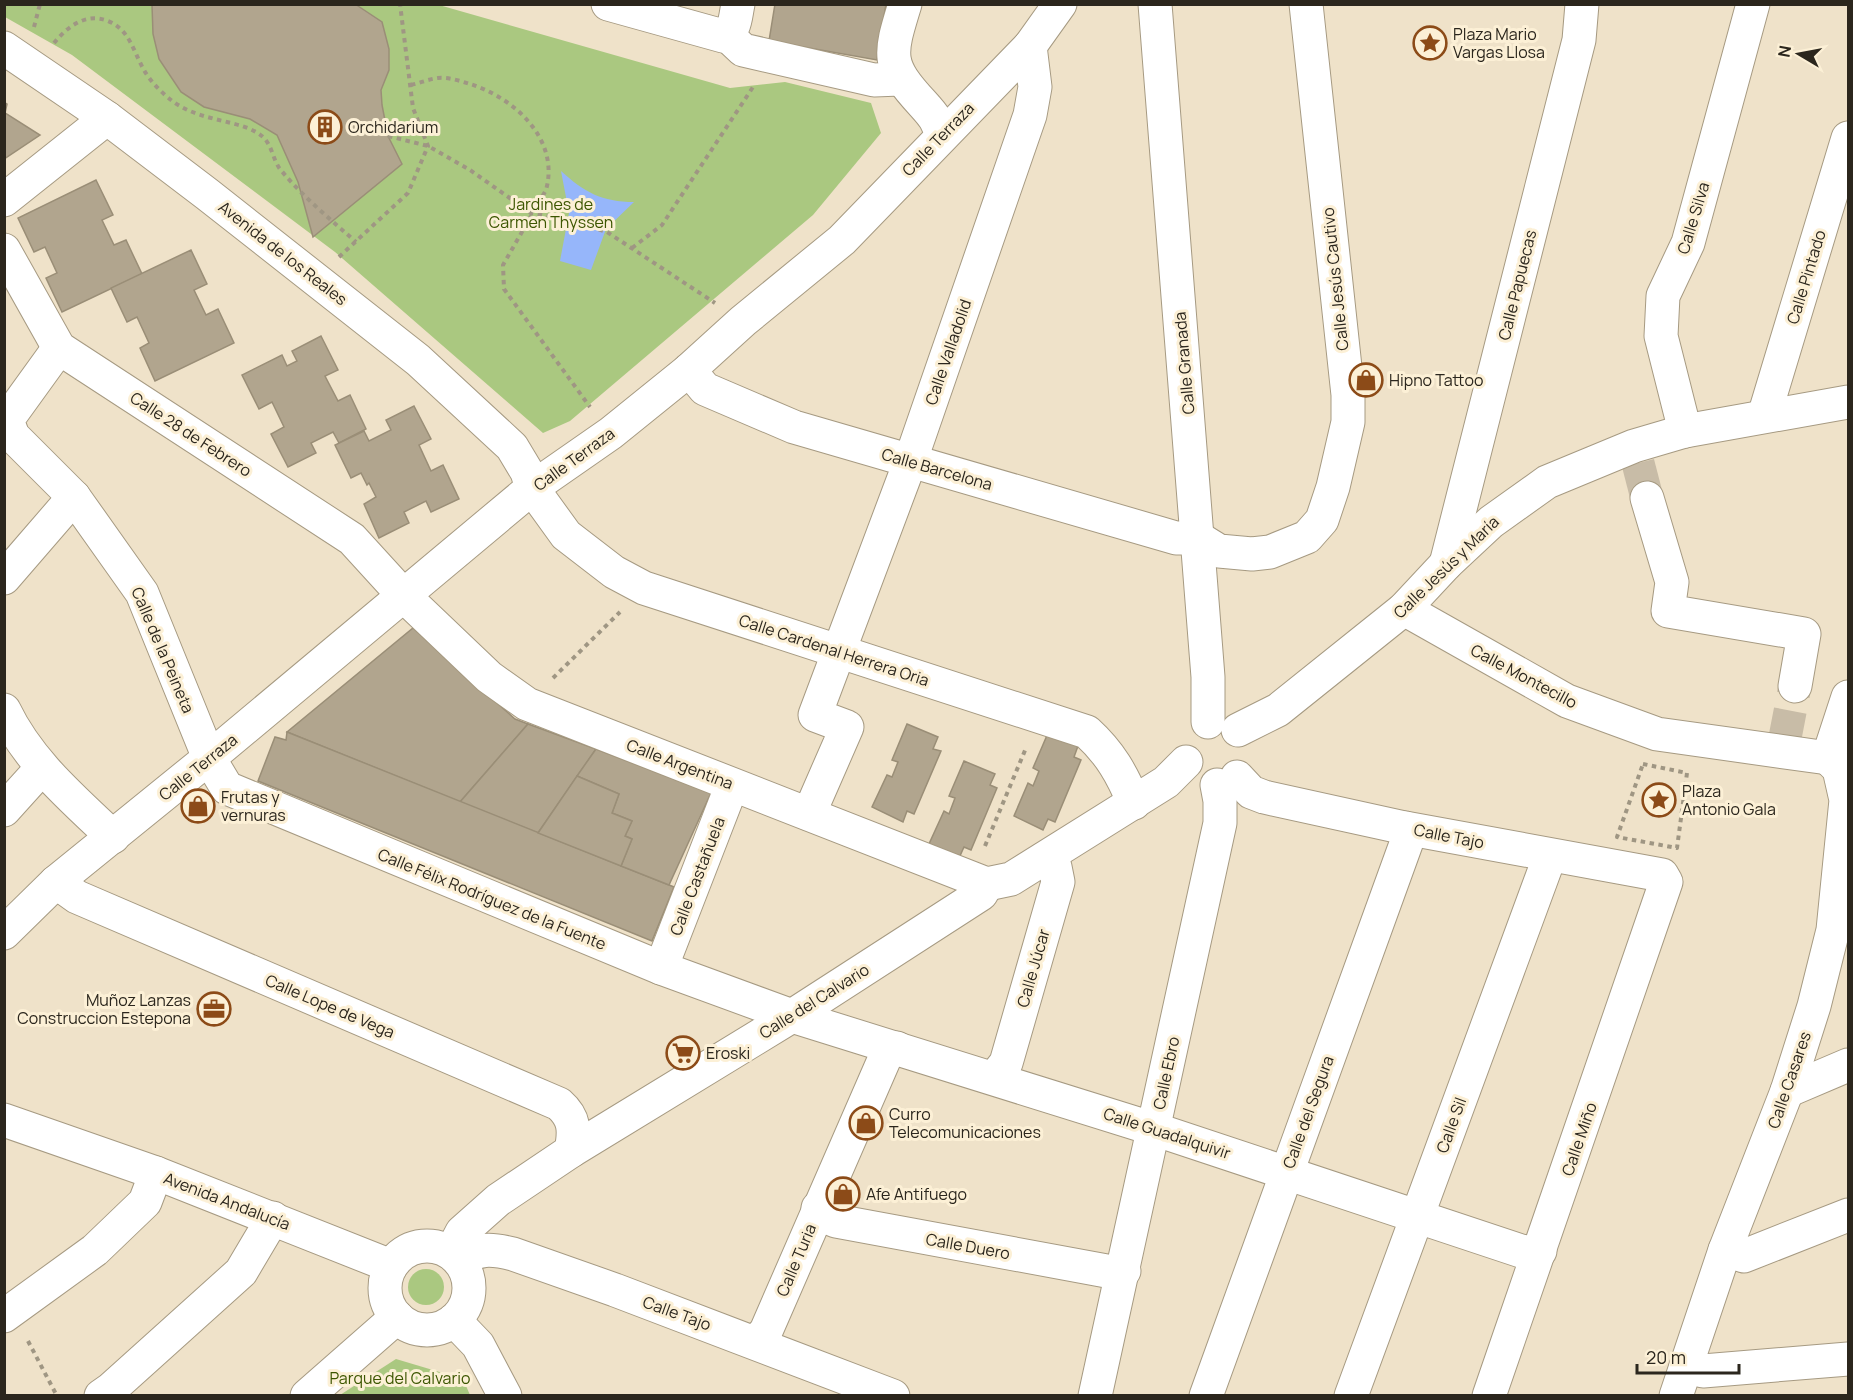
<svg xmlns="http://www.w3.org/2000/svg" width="1853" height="1400" viewBox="0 0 1853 1400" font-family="Manrope,sans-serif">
	<rect width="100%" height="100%" fill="#efe2c9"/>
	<g fill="#aac880">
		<polygon points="5,4 439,5 730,88 785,82 871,103 881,133 813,215 570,421 543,433 335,252 72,55 5,17"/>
		<circle cx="426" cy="1287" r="18"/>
		<polygon points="396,1359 463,1379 470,1395 340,1395"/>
	</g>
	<path fill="#96b6fa" d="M561,171c23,21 41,31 73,31l-28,27 -15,41 -31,-9 9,-48z"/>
	<g fill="#b1a58e" stroke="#9a8e77" stroke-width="1.5">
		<polygon points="355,4 382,22 389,49 389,70 381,90 382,105 388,136 402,164 313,237 298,182 277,135 250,119 204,107 181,92 159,59 153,34 152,5"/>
		<polygon points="775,4 886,4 877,60 769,41"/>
		<polygon points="4,102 7,104 5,113 40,135 4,159"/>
		<polygon points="96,180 113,215 102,220 114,245 126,240 142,274 62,312 46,278 57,273 45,247 34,252 18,218"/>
		<polygon points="191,250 207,284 194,290 206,315 218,309 234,343 155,381 140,348 149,343 137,317 127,322 111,288"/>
		<polygon points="321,336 338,370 325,376 338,401 350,395 366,429 339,443 333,432 311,443 316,453 288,467 271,434 284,427 272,402 259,409 242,375 282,355 287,366 297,361 292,351"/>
		<polygon points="414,406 431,439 419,445 431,471 443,465 459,499 431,512 426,501 404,512 409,523 379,538 364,504 376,497 369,483 367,485 361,473 351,478 335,445 364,431 369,441 391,430 386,420"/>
		<polygon points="413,628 515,719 528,724 460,802 287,732"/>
		<polygon points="528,724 596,749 538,833 460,802"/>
		<polygon points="907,724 938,737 933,749 941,751 914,814 907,811 903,822 872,807 887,775 892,777 898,762 892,760"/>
		<polygon points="287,732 674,887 652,941 258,781 275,737 286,740"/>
		<polygon points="1048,733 1078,746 1074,757 1081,760 1055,822 1048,819 1043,830 1014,816 1028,783 1033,786 1039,771 1033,768"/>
		<polygon points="596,749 711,793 669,885 621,866 632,839 625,836 632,821 612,813 619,794 577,776"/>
		<polygon points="964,761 995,774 990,785 997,788 971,850 964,847 959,858 929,844 944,811 949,814 955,798 949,796"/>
		<polygon points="577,776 619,794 612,813 632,821 625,836 632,839 621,866 538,833"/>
	</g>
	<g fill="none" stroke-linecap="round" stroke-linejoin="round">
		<g stroke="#c8bca7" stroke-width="33" stroke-dasharray="33 16" stroke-linecap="butt">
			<polyline points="1638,463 1647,498"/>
			<polyline points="1784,743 1795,686"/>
		</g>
		<g stroke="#a69a82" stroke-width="35">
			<g id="minor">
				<path d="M608,4l115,32c13,-6 12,-18 15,-32"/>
				<path d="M905,4c-16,52 -19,60 18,100 10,11 16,18 18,32"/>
				<polyline points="1155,4 1208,677 1208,722"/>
				<polyline points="726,34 743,50 874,80 900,79"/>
				<path d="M4,48l103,70 100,76 211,166 94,87 15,25 5,16 34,47 48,37 30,16 443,144c23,21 35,42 47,71"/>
				<polyline points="4,200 107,118"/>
				<polyline points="4,250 59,348 352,539 404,596 489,677 527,704 987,884 1011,879 1166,782 1186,762"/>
				<polyline points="59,348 7,420 13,436 74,497 142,593 209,758 227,788 661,968 792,1016 1154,1129 1524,1252 1540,1251"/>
				<polyline points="689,370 705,389 794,427 1176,538 1198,538 1219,551 1252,554 1270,552 1307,537 1322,520 1333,487 1348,422 1348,395 1306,4"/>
				<polyline points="1764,416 1848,138"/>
				<polyline points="1685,431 1661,336 1663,296 1688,243 1753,4"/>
				<polyline points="1647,498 1672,582 1668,611 1804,634 1795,686"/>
				<polyline points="1446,564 1579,40 1582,4"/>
				<polyline points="4,578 74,497"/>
				<polyline points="1404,609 1567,701 1657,734 1828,758"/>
				<path d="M4,710c25,52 68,88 109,127"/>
				<polyline points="1238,730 1278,710 1404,609 1446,564 1491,522 1547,482 1634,446 1685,431 1848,402"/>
				<polyline points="1828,758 1848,697"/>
				<polyline points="1237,777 1251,792 1264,797 1405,828 1662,875 1666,882 1489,1396"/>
				<polyline points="4,810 41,769"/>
				<polyline points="809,814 847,727 815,715 910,462 1030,115 1035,87 1030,46"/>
				<path d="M56,882l21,15 482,207c16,14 16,27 12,47"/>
				<polyline points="4,933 56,882 209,758 532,488 611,433 689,370 743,321 842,240 1030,46 1060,4"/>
				<polyline points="661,968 732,785"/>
				<polyline points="994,1078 1006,1063 1058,882 1055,867 1044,859"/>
				<polyline points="1787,1091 1848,1065"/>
				<polyline points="818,1208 824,1216 836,1221 1112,1272 1124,1271"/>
				<polyline points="1725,1250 1744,1256 1848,1215"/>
				<polyline points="451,1253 462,1232 498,1200 571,1151 792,1016 981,894 987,884"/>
				<path d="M461,1262c15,-15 32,-13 52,-8l102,36 278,106"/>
				<polyline points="4,1316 95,1250 145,1202 156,1173"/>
				<polyline points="756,1342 766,1331 884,1060 888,1053 897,1048"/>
				<polyline points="1686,1367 1703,1371 1848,1359"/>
				<polyline points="101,1396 111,1389 241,1272 273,1218"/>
				<polyline points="307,1396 397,1317"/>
				<polyline points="1095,1396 1220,823 1220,801 1217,785"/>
				<polyline points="1206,1396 1407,841 1405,828"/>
				<polyline points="1351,1396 1548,861 1553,856"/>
				<polyline points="1676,1396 1725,1250 1787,1091 1814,1006 1833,930 1846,800 1839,769 1828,758"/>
			</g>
		</g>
		<g stroke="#a69a82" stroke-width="35">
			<g id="major">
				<polyline points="4,1120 156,1173 391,1266"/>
				<circle cx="427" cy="1288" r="42"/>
				<polyline points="454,1320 478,1345 505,1396"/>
			</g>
		</g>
		<g stroke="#9f9683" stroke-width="4" stroke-dasharray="4.5 4.5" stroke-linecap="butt">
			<polyline points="34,27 40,4"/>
			<path d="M54,43c13,-16 32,-31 54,-22 22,9 25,30 36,49 6,11 18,23 27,30 29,23 72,19 92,37 9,8 10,23 17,32 22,27 50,50 76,73"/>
			<path d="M411,85c9,-2 18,-6 27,-7 11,-1 22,3 32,6 45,14 90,56 76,106l-43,75 1,24 86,118"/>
			<polyline points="388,136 428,146 470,170 531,213 565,219 607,232 715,303"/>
			<polyline points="632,248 662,225 753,87"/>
			<polyline points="339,257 408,193 428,146 413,108 400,4"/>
			<polyline points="553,678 620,612"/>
			<polygon points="1643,764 1687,773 1677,848 1617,837"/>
			<polyline points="985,846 1026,748"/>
			<polyline points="28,1341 57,1396"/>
		</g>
		<use href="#minor" stroke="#fff" stroke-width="33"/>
		<use href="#major" stroke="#fff" stroke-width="33"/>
	</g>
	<defs>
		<g id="sight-ring" transform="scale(1.725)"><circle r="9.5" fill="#fcf0d6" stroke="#8c4b18" stroke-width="1.5"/><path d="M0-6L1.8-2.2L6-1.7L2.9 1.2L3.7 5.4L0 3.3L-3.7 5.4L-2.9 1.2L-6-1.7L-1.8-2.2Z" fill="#8c4b18"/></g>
		<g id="building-ring" transform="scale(1.725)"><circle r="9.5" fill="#fcf0d6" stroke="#8c4b18" stroke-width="1.5"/><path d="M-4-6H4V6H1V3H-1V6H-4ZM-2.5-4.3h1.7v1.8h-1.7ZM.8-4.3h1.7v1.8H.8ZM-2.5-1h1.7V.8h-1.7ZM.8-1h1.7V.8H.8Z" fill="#8c4b18"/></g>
		<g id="shop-ring" transform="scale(1.725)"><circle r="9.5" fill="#fcf0d6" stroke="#8c4b18" stroke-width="1.5"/><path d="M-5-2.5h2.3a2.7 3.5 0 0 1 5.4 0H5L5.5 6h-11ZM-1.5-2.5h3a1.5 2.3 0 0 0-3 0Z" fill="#8c4b18"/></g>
		<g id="office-ring" transform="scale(1.725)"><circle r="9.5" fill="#fcf0d6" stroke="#8c4b18" stroke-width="1.5"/><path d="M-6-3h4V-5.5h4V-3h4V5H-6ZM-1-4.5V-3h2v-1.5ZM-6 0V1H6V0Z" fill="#8c4b18"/></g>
		<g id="supermarket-ring" transform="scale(1.725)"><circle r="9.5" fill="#fcf0d6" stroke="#8c4b18" stroke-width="1.5"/><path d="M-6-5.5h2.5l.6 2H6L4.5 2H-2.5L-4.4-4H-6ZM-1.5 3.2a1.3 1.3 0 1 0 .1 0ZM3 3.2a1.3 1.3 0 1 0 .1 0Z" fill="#8c4b18"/></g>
	</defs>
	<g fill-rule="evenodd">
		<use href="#sight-ring" x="1430" y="43"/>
		<use href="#building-ring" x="325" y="127"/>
		<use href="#shop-ring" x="1366" y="380"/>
		<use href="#sight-ring" x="1659" y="800"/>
		<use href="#shop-ring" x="198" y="806"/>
		<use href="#office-ring" x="214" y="1009"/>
		<use href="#supermarket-ring" x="683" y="1053"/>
		<use href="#shop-ring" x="866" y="1123"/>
		<use href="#shop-ring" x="843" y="1194"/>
	</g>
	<g text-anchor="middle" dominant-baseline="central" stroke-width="6" stroke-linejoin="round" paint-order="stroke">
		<g font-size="16" fill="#2b261d" stroke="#fcf0d6" text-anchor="start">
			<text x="1453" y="34">Plaza Mario<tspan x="1453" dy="18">Vargas Llosa</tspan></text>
			<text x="348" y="127">Orchidarium</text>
			<text x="1389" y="380">Hipno Tattoo</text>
			<text x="1682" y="791">Plaza<tspan x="1682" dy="18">Antonio Gala</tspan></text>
			<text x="221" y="797">Frutas y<tspan x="221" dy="18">vernuras</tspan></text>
			<text x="191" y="1000" text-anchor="end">Muñoz Lanzas<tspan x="191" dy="18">Construccion Estepona</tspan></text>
			<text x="706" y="1053">Eroski</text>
			<text x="889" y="1114">Curro<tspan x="889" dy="18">Telecomunicaciones</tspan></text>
			<text x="866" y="1194">Afe Antifuego</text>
		</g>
		<g font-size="16" fill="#2b261d" stroke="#fcf0d6">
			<text transform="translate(938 139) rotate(-46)">Calle Terraza</text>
			<text transform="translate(1693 218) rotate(-73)">Calle Silva</text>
			<text transform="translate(283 253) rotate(38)">Avenida de los Reales</text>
			<text transform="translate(1806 277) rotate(-73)">Calle Pintado</text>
			<text transform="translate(1335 279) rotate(-96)">Calle Jesús Cautivo</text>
			<text transform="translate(1517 285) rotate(-76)">Calle Papuecas</text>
			<text transform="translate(948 352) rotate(-71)">Calle Valladolid</text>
			<text transform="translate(1184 363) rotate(-95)">Calle Granada</text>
			<text transform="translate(191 434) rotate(33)">Calle 28 de Febrero</text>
			<text transform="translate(574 459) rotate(-36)">Calle Terraza</text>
			<text transform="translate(937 469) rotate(16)">Calle Barcelona</text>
			<text transform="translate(1446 567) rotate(-44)">Calle Jesús y María</text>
			<text transform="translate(163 650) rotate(67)">Calle de la Peineta</text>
			<text transform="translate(834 650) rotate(18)">Calle Cardenal Herrera Oria</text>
			<text transform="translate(1524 676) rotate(28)">Calle Montecillo</text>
			<text transform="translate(680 764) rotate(21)">Calle Argentina</text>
			<text transform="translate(198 767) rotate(-39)">Calle Terraza</text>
			<text transform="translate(1449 836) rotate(11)">Calle Tajo</text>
			<text transform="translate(697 876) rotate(-69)">Calle Castañuela</text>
			<text transform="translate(492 899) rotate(22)">Calle Félix Rodríguez de la Fuente</text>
			<text transform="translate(1033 968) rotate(-74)">Calle Júcar</text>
			<text transform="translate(814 1001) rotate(-32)">Calle del Calvario</text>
			<text transform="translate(330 1006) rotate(23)">Calle Lope de Vega</text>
			<text transform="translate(1166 1073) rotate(-78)">Calle Ebro</text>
			<text transform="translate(1789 1080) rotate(-71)">Calle Casares</text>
			<text transform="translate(1308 1112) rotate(-70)">Calle del Segura</text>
			<text transform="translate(1451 1125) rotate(-70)">Calle Sil</text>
			<text transform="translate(1167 1133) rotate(18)">Calle Guadalquivir</text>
			<text transform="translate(1579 1139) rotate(-71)">Calle Miño</text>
			<text transform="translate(227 1201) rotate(21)">Avenida Andalucía</text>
			<text transform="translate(968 1246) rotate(10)">Calle Duero</text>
			<text transform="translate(796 1260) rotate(-67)">Calle Turia</text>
			<text transform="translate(677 1313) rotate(20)">Calle Tajo</text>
		</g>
		<g font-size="16" fill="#3c5601" stroke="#fcf0d6">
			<text x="551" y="204">Jardines de<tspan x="551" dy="18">Carmen Thyssen</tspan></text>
			<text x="400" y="1378">Parque del Calvario</text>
		</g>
	</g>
	<rect width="1853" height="1400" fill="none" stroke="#2b261d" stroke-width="12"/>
	<g transform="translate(1799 54) rotate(280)" stroke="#fcf0d6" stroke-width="4.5" paint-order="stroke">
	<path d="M0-4.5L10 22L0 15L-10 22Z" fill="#2b261d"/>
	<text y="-9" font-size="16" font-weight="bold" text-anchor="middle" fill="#2b261d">N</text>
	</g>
	<path d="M1637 1364v9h102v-9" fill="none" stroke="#2b261d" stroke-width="3"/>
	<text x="1646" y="1364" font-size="18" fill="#2b261d" stroke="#fcf0d6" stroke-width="4.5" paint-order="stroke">20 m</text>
</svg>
